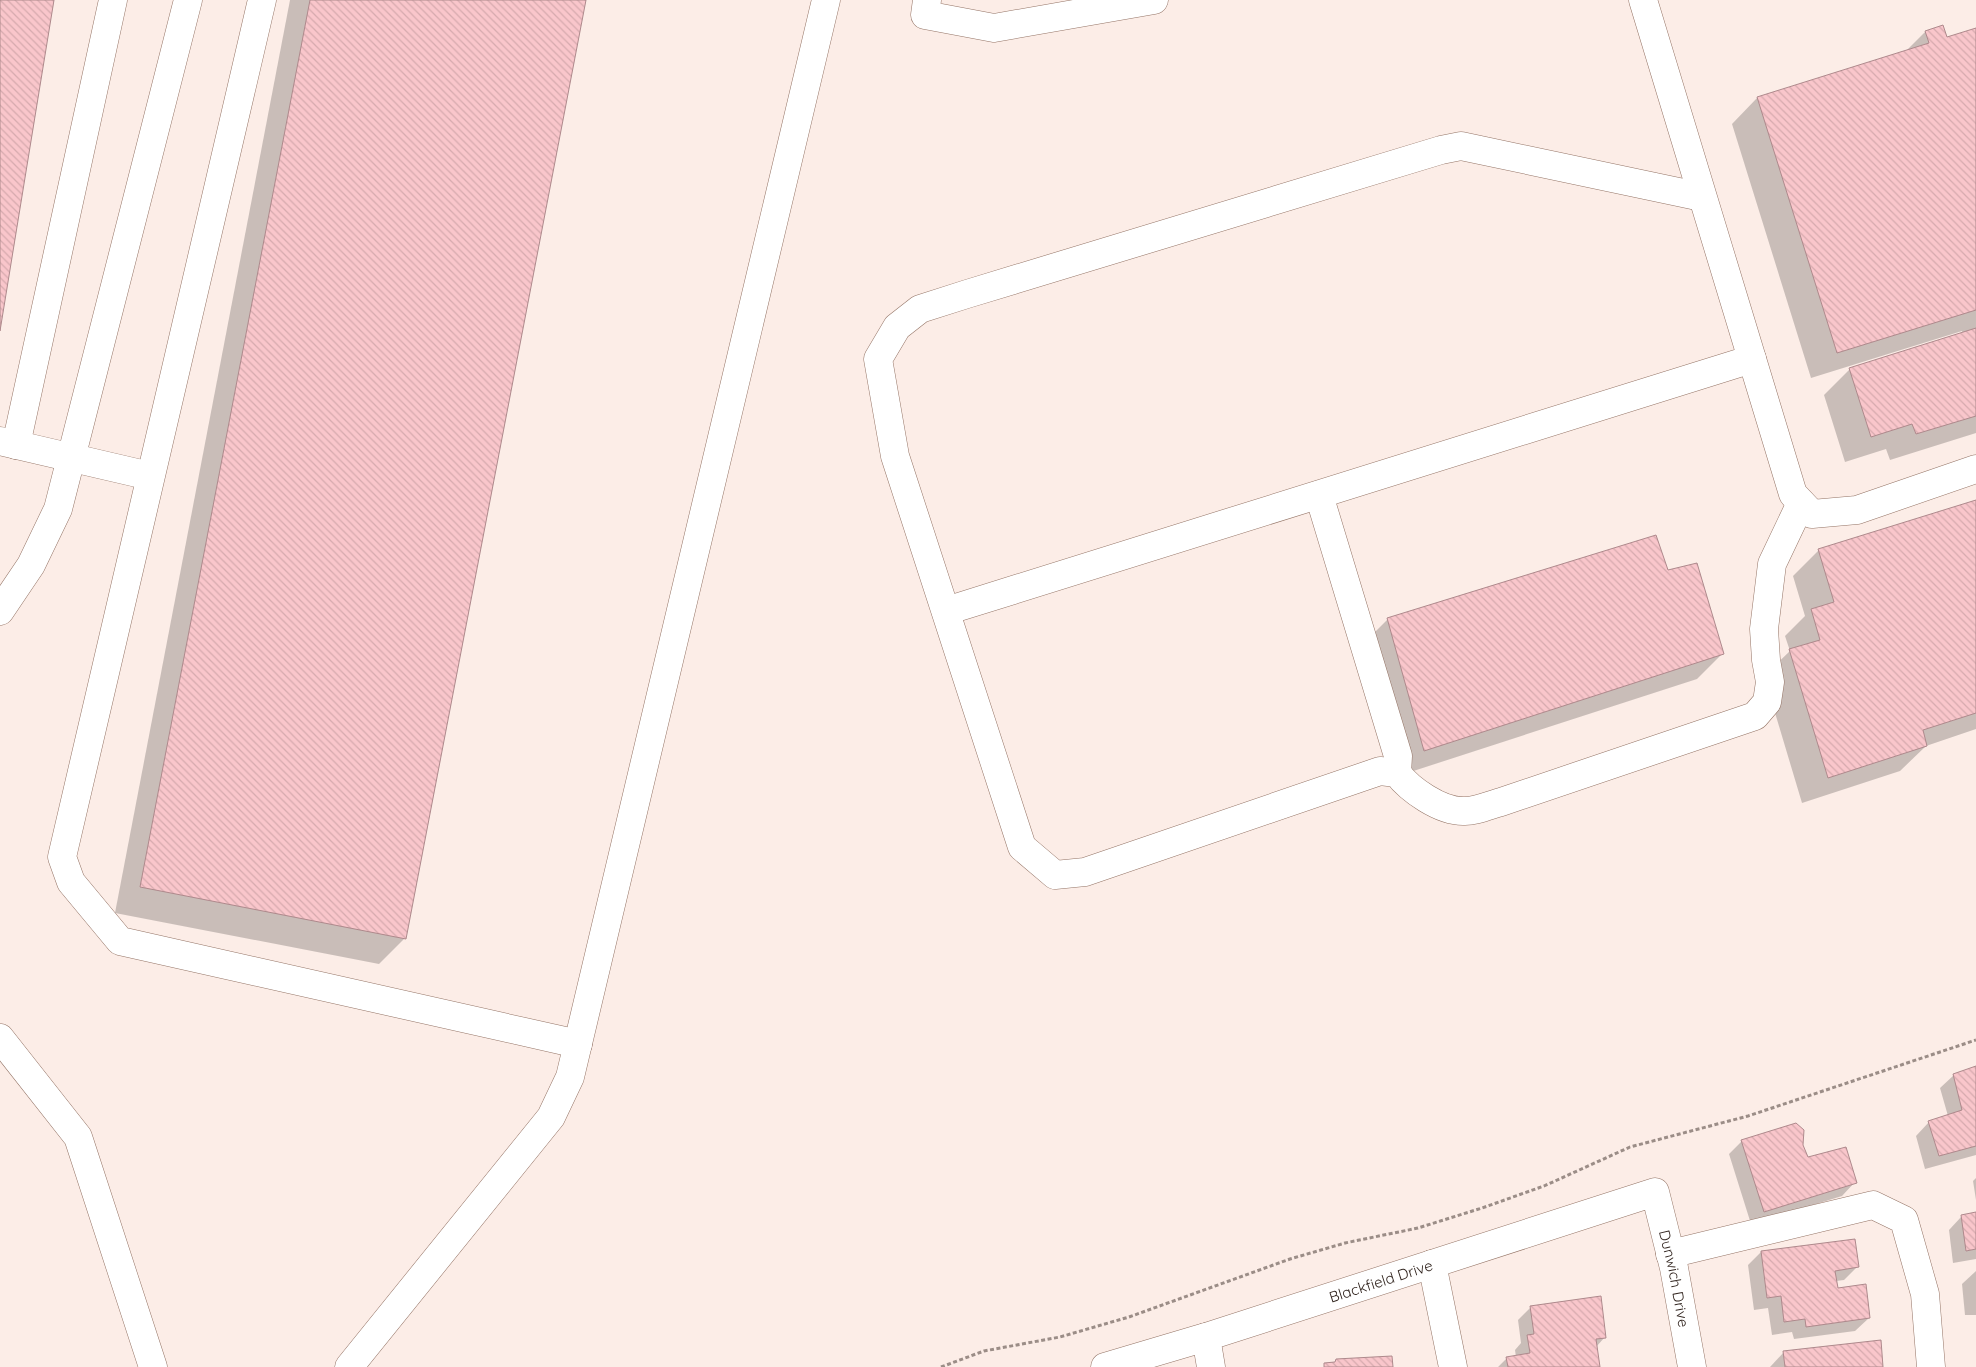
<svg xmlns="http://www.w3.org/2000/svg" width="1976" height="1367" viewBox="0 0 1976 1367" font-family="Quicksand,sans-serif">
	<defs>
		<pattern id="building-back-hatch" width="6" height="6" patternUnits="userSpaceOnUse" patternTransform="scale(1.25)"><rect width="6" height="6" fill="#f9c6cb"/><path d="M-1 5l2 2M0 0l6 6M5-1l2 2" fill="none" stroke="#d6aaae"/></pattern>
	</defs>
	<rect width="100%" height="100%" fill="#fcede7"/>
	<g fill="#0003">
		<polygon points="290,0 585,0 405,938 379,964 115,913"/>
		<polygon points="1976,30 1976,433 1890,460 1886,449 1845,462 1824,395 1850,369 1963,334 1962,331 1811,378 1732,124 1757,98 1906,51 1925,32 1946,39"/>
		<polygon points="1976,501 1976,729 1926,746 1900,771 1802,803 1764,676 1790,651 1785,636 1805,616 1793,576 1819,550"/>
		<polygon points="1388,619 1723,653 1697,679 1398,776 1362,645"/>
		<polygon points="1976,1067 1976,1155 1925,1169 1916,1136 1929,1122 1948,1116 1940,1088 1954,1075"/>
		<polygon points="1742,1141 1802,1145 1808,1158 1855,1182 1842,1196 1751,1224 1729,1154"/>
		<polygon points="1976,1178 1976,1200 1973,1181"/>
		<polygon points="1976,1214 1976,1259 1953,1263 1949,1230 1962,1216"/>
		<polygon points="1761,1252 1857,1267 1844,1280 1836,1281 1837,1289 1869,1318 1855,1331 1794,1339 1792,1332 1772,1335 1768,1308 1754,1310 1748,1265"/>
		<polygon points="1976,1271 1976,1315 1965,1315 1962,1284"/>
		<polygon points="1531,1307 1605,1337 1596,1347 1599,1367 1498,1367 1507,1358 1516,1357 1515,1350 1521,1343 1518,1320"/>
		<polygon points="1784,1352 1882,1367 1770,1367"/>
	</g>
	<g fill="url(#building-back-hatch)" stroke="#ae898c">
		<polygon points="0,0 54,0 0,331"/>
		<polygon points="310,0 586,0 406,939 140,887"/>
		<polygon points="1943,25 1947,37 1976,28 1976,310 1837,353 1757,97 1929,43 1925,31"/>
		<polygon points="1976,328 1976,416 1916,434 1912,424 1871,437 1849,368"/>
		<polygon points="1976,500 1976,713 1923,730 1927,746 1828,778 1789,649 1820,640 1811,609 1834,602 1818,549"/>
		<polygon points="1656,535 1668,570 1697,563 1724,654 1424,751 1387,618"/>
		<polygon points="1976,1066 1976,1146 1939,1156 1928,1121 1962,1110 1953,1074"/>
		<polygon points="1796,1123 1804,1130 1803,1145 1808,1157 1846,1147 1857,1183 1764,1212 1741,1140"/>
		<polygon points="1976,1212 1976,1249 1966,1251 1961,1215"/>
		<polygon points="1855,1239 1859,1267 1835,1271 1838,1288 1866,1284 1870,1318 1806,1327 1805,1319 1784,1322 1781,1296 1767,1298 1761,1251"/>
		<polygon points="1601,1296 1606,1338 1596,1339 1600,1367 1508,1367 1506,1357 1530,1353 1527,1335 1534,1334 1530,1306"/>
		<polygon points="1881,1340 1883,1367 1785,1367 1783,1351"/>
		<polygon points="1392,1356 1393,1367 1324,1367 1324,1363 1335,1362 1336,1359"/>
	</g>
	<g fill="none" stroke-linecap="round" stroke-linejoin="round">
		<g stroke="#947466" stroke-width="29">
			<g id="minor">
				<polyline points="262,0 62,857 71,882 120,941 578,1044"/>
				<polyline points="927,0 925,15 994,28 1154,0"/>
				<polyline points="1643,0 1793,494 1812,514 1857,510 1976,469"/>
				<path d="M1702,197l-241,-51 -20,4 -474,144 -47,15 -23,18 -19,32 17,97 127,391 33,28 30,-3 295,-101 17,2c13,17 43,38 66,38 11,1 27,-6 38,-9l254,-86 12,-14 3,-20 -4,-22 -2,-31 8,-65 29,-61"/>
				<polyline points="0,441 150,476"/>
				<polyline points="16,445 113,0"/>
				<polyline points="1319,495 1398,756 1397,773"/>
				<polyline points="0,611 31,565 58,509 188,0"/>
				<polyline points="946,611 1752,359"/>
				<polyline points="0,1038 78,1137 153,1367"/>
				<polyline points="1670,1254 1873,1205 1904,1220 1925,1294 1931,1367"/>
				<polyline points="1432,1264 1453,1367"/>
				<polyline points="1206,1337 1211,1367"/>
				<polyline points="349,1367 551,1117 570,1077 826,0"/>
				<path id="s1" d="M1105,1367l101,-30 449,-145 19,76 18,99"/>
			</g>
		</g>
		<polyline stroke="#9b8d87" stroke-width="3" stroke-dasharray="4 2.5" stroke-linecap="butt" points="941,1367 984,1351 1060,1337 1129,1317 1290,1259 1345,1243 1418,1228 1482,1208 1544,1186 1630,1147 1748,1116 1976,1040"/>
		<use href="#minor" stroke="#fff" stroke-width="28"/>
	</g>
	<g text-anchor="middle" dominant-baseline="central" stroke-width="4" stroke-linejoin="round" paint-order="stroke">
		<g font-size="15" fill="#2c1f19" stroke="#fdfdfd">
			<text stroke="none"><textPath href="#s1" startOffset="666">Dunwich Drive</textPath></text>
			<text stroke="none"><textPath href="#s1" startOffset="289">Blackfield Drive</textPath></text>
		</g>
	</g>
</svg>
